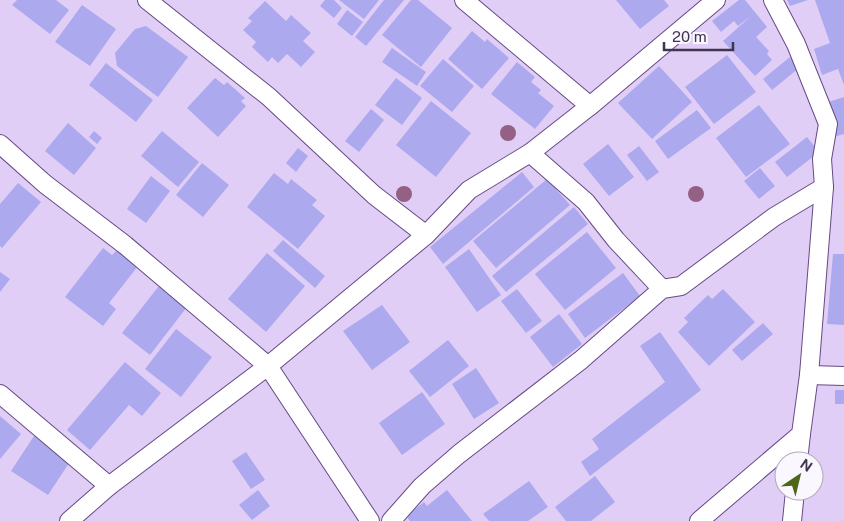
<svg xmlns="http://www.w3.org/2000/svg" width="844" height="521" viewBox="0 0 844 521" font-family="'Public Sans',sans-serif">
	<rect width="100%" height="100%" fill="#e1cef7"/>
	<g fill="#aca9ee">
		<polygon points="17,0 56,0 69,10 50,34 12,5"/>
		<polygon points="325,0 334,0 342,8 334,18 320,6"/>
		<polygon points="339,0 379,0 364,19"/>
		<polygon points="384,0 404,0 366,46 355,37"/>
		<polygon points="411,0 418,0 452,28 421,67 382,35"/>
		<polygon points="616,0 664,0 669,6 640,29"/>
		<polygon points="739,0 745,0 767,27 756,37 769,51 767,54 772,60 755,76 723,41 751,16 738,26 734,21 721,32 712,21"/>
		<polygon points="787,0 808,0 790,6"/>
		<polygon points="815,0 844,0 844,85 838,69 822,75 814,49 830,43"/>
		<polygon points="265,1 286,21 291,15 311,33 303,41 315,52 301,67 287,54 278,63 272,57 268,62 252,47 256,42 243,30 252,21 248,18"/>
		<polygon points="82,5 116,29 90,66 55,42"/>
		<polygon points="347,10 363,22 352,36 337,24"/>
		<polygon points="146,26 188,57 158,97 117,66 115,53 135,29"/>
		<polygon points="472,31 485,42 487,39 509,58 482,89 448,59"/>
		<polygon points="392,48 426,72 417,86 382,62"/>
		<polygon points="727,55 756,92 714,124 685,87"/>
		<polygon points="790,57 799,68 772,90 763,79"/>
		<polygon points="443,59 474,86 452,112 420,86"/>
		<polygon points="517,62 535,77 531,82 541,90 538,93 554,106 535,129 491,94"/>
		<polygon points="106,63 153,100 136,122 89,85"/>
		<polygon points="659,66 692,102 652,139 618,103"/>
		<polygon points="215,78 224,85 227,82 245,98 241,101 246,106 218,137 187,108"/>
		<polygon points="396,78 422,98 402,125 375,105"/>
		<polygon points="844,97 844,134 833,137 822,104"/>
		<polygon points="431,101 471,133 436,177 396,145"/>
		<polygon points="759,105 790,144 746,177 716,138"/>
		<polygon points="371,109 384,120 359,152 345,141"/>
		<polygon points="697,110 711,128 668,159 655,141"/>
		<polygon points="68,123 96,148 74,175 45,151"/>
		<polygon points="94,131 102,138 97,144 89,137"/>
		<polygon points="162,131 199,162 178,187 141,156"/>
		<polygon points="807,137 819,152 787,177 775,162"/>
		<polygon points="608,144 634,177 609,196 583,164"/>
		<polygon points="639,146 659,172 647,181 627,155"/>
		<polygon points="298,148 308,156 296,172 286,163"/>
		<polygon points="202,163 229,185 203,217 176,195"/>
		<polygon points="760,168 775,186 759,199 744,181"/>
		<polygon points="522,172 534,187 443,264 430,247"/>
		<polygon points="274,173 288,184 291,179 317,200 312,205 325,216 298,249 247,207"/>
		<polygon points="151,176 170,191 146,223 127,209"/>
		<polygon points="547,179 570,205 496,268 473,241"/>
		<polygon points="18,183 41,202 2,248 0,246 0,204"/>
		<polygon points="574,207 588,224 506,292 492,276"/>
		<polygon points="587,232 616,268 565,310 535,274"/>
		<polygon points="283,240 325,276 315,288 273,251"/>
		<polygon points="103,248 112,255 117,250 138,266 109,303 116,309 103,326 65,297"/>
		<polygon points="469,249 501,295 477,312 445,267"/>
		<polygon points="267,253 305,286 266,332 228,299"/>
		<polygon points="833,254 844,254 844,325 827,324"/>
		<polygon points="0,272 10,279 0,292"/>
		<polygon points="623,273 640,296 585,338 568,314"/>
		<polygon points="162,282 190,303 150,355 122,333"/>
		<polygon points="517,289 542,321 526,333 501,301"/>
		<polygon points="723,289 755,322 709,366 678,332 688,322 684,318 708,295 712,299"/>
		<polygon points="382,305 410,342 372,370 343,331"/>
		<polygon points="559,314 582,344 553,367 530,337"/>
		<polygon points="763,323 773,334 742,361 732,350"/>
		<polygon points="176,329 212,357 181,397 145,369"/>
		<polygon points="660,332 701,390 590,476 581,462 599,449 592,439 665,382 640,346"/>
		<polygon points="448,340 469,366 430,397 409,371"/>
		<polygon points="125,362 161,393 142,416 129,405 90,450 67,430"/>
		<polygon points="476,368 499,403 474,419 452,384"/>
		<rect x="835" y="390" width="9" height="14"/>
		<polygon points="422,392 445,424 402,455 379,423"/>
		<polygon points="0,416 21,434 0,459"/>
		<polygon points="36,433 73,457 48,495 11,471"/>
		<polygon points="246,452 265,480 251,489 232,461"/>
		<polygon points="595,476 615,502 591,521 566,521 555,507"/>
		<polygon points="529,481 548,507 528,521 489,521 483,514"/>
		<polygon points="258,490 270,506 252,520 239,505"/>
		<polygon points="447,490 472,521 410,521 406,516 424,502 427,506"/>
	</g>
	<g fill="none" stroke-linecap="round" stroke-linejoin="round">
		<g stroke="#664984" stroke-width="20">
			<g id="minor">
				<polyline points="147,0 269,97 374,195 426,235"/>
				<polyline points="464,0 590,106"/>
				<polyline points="0,144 45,184 125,245 268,366 426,235 469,190 530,153 590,106 716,0"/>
				<polyline points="530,153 586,202 616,240 662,289"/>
				<polyline points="809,375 844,376"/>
				<polyline points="0,394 109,486"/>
				<polyline points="798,461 801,434"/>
				<polyline points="69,521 109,486 268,366 370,521"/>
				<polyline points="391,521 422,486 459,454 581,360 662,289 681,286 774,217 824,187 822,159 828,124 796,44 773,0"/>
				<polyline points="699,521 801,434 809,375 824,187"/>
				<polyline points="792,521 795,491"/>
			</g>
		</g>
		<use href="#minor" stroke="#fff" stroke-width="18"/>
	</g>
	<g fill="#946083">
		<circle cx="508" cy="133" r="8"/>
		<circle cx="404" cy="194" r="8"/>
		<circle cx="696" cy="194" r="8"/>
	</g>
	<g transform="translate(799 476) rotate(35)"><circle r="24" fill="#faf7fe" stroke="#b0a9b8"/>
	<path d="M0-4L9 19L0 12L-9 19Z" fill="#4d6617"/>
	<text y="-8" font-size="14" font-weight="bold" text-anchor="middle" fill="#413450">N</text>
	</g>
	<path d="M664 42v8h69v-8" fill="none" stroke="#413450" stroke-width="2.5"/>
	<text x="672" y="42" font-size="15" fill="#413450" stroke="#faf7fe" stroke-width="4" paint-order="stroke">20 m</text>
</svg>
